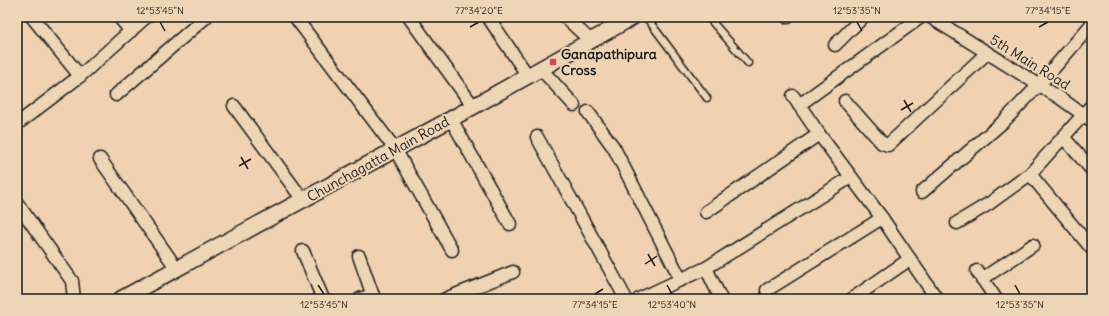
<svg xmlns="http://www.w3.org/2000/svg" width="1109" height="316" viewBox="0 0 1109 316" font-family="Delius,sans-serif">
	<rect width="100%" height="100%" fill="#f0d2b3"/>
	<filter id="ink" filterUnits="userSpaceOnUse"><feTurbulence type="fractalNoise" baseFrequency=".025" numOctaves="2"/><feDisplacementMap in="SourceGraphic" scale="8" xChannelSelector="R" yChannelSelector="G"/><feConvolveMatrix kernelMatrix="1 2 1 2 8 2 1 2 1" color-interpolation-filters="sRGB"/></filter>
	<g filter="url(#ink)">
		<g fill="none" stroke-linecap="round" stroke-linejoin="round">
			<g stroke="#1c1c1c" stroke-width="9">
				<g id="service">
					<polyline points="646,17 707,98"/>
					<polyline points="708,17 748,63"/>
				</g>
			</g>
			<g stroke="#1c1c1c" stroke-width="15">
				<g id="minor">
					<polyline points="32,17 80,76"/>
					<polyline points="119,17 131,31"/>
					<polyline points="295,17 395,149 452,250"/>
					<polyline points="409,17 473,106"/>
					<polyline points="488,17 528,76"/>
					<polyline points="565,17 591,41"/>
					<polyline points="787,17 788,17"/>
					<polyline points="930,17 1060,98 1092,121"/>
					<polyline points="835,45 863,17"/>
					<polyline points="541,69 574,105"/>
					<polyline points="116,95 206,17"/>
					<polyline points="793,96 819,134"/>
					<polyline points="845,101 882,143 888,145 987,53"/>
					<polyline points="799,105 921,17"/>
					<polyline points="234,106 303,200"/>
					<polyline points="588,112 614,148 681,280"/>
					<polyline points="451,119 510,224"/>
					<polyline points="17,124 80,76 146,17"/>
					<polyline points="537,137 626,299"/>
					<polyline points="1064,138 1092,170"/>
					<polyline points="100,159 177,269"/>
					<polyline points="1030,174 1092,249"/>
					<polyline points="922,192 1003,122 1039,85 1091,25"/>
					<polyline points="17,203 72,281 74,299"/>
					<polyline points="706,212 819,134 882,218 937,299"/>
					<polyline points="957,223 990,203 1030,174 1092,105"/>
					<polyline points="303,251 323,299"/>
					<polyline points="359,256 374,299"/>
					<polyline points="706,268 721,299"/>
					<polyline points="977,271 996,299"/>
					<polyline points="982,279 1033,245"/>
					<polyline points="767,290 882,218"/>
					<polyline points="360,299 373,295"/>
					<polyline points="445,299 513,272"/>
					<polyline points="639,299 706,268 851,177"/>
					<polyline points="852,299 910,259"/>
				</g>
			</g>
			<g stroke="#1c1c1c" stroke-width="18">
				<polyline id="tertiary" points="121,299 451,119 633,17"/>
			</g>
			<use href="#service" stroke="#eed5b6" stroke-width="6"/>
			<use href="#minor" stroke="#eed5b6" stroke-width="12"/>
			<use href="#tertiary" stroke="#eed5b6" stroke-width="15"/>
		</g>
	</g>
	<path fill="none" stroke="#1c1c1c" stroke-width="1.5" d="M160,22l5,9M857,22l5,9M470,27l9,-5M1039,27l9,-5M904,100l7,12M901,110l12,-7M241,157l7,12M239,166l12,-7M648,254l7,12M645,264l12,-8M318,285l6,9M667,285l5,9M1015,285l5,9M595,294l8,-5"/>
	<rect fill="#d1495b" stroke="#eed5b6" stroke-width="1.5" x="549" y="58" width="8" height="8" rx="2"/>
	<g text-anchor="middle" dominant-baseline="central" stroke-width="4" stroke-linejoin="round" paint-order="stroke">
		<g font-size="14" font-weight="bold" fill="#1c1c1c" stroke="#eed5b6" text-anchor="start">
			<text x="561" y="54">Ganapathipura<tspan x="561" dy="16">Cross</tspan></text>
		</g>
		<g font-size="14" fill="#1c1c1c" stroke="#eed5b6">
			<text transform="translate(1030 62) rotate(32)">5th Main Road</text>
			<text transform="translate(378 159) rotate(-29)">Chunchagatta Main Road</text>
		</g>
	</g>
	<rect width="1109" height="316" fill="none" stroke="#eed5b6" stroke-width="44"/>
	<rect x="22" y="22" width="1065" height="272" fill="none" stroke="#1c1c1c" stroke-width="1.5"/>
	<g font-size="10" text-anchor="middle" fill="#1c1c1c">
		<text x="160" y="14">12°53'45"N</text>
		<text x="479" y="14">77°34'20"E</text>
		<text x="857" y="14">12°53'35"N</text>
		<text x="1048" y="14">77°34'15"E</text>
		<text x="324" y="308">12°53'45"N</text>
		<text x="595" y="308">77°34'15"E</text>
		<text x="672" y="308">12°53'40"N</text>
		<text x="1020" y="308">12°53'35"N</text>
	</g>
</svg>
